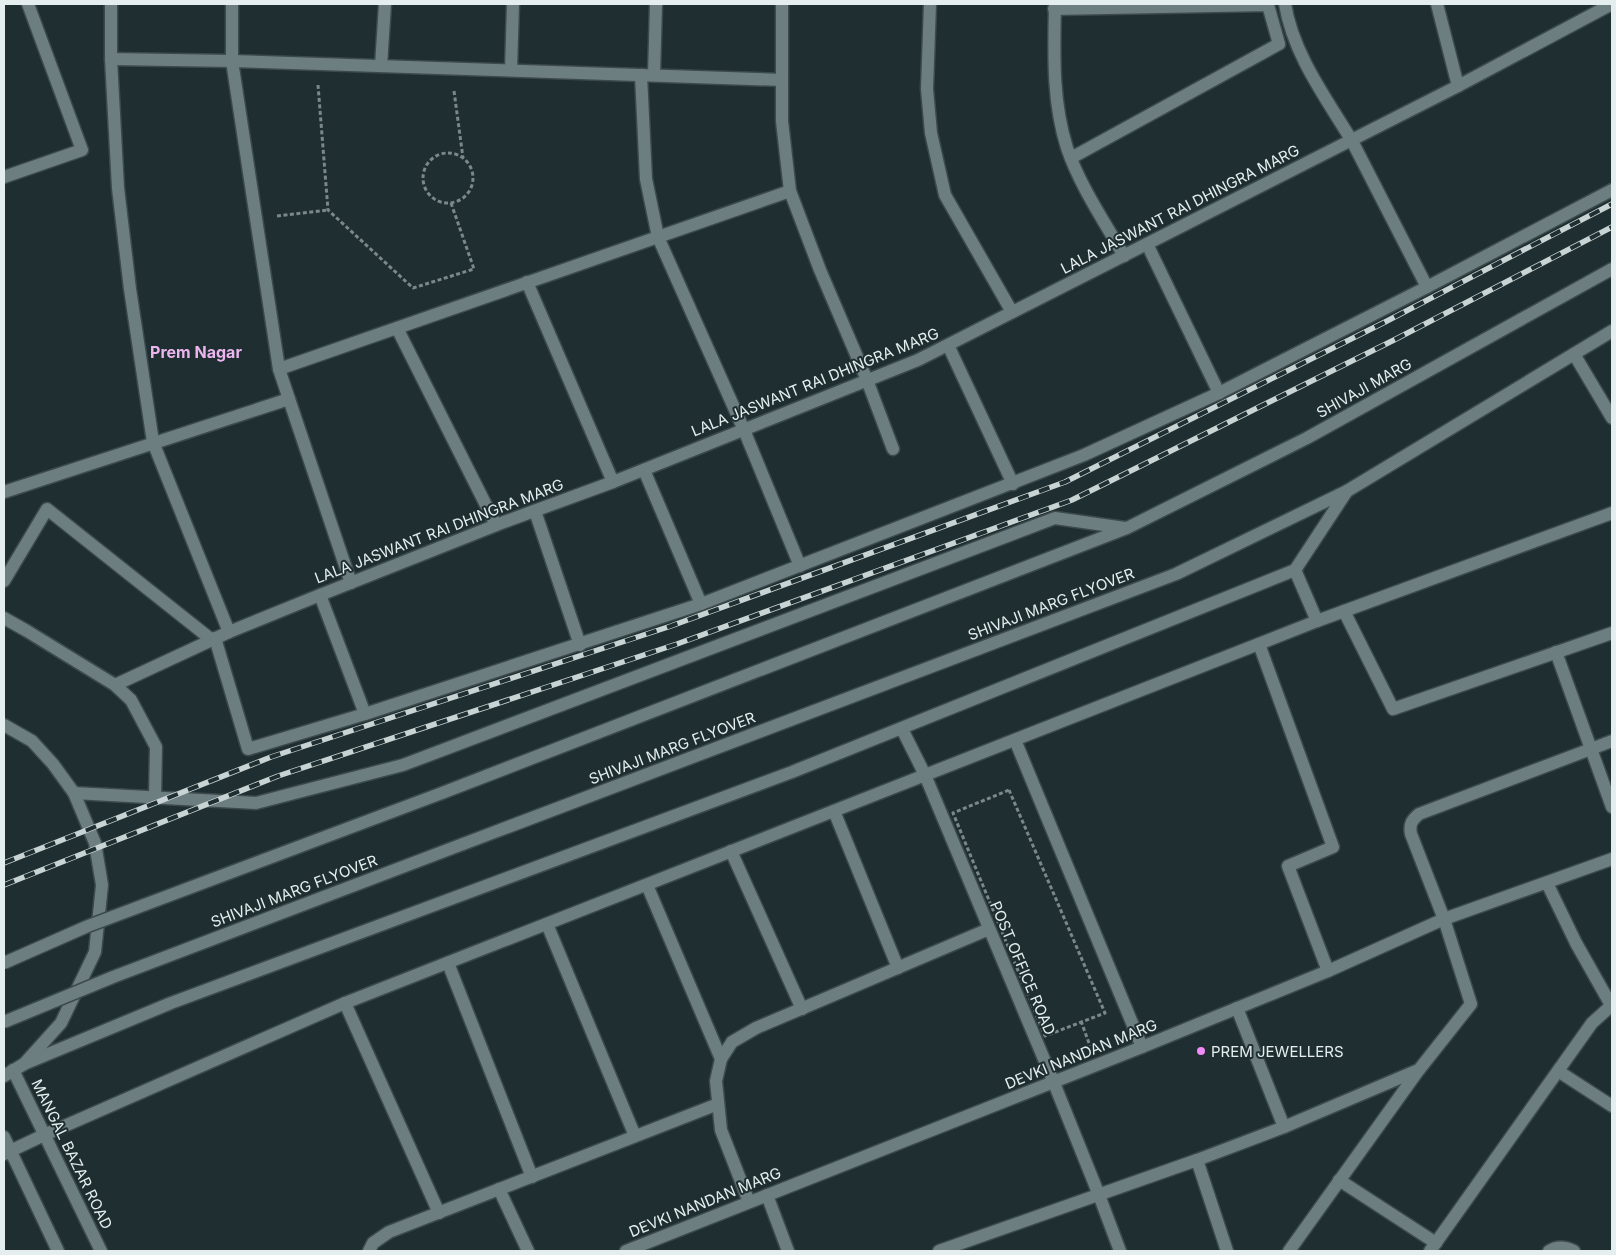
<svg xmlns="http://www.w3.org/2000/svg" width="1616" height="1255" viewBox="0 0 1616 1255" font-family="Inter,sans-serif">
	<rect width="100%" height="100%" fill="#1f2e30"/>
	<g fill="none" stroke-linecap="round" stroke-linejoin="round">
		<g stroke="#3c4a4c" stroke-width="15">
			<g id="lane">
				<path d="M1285,4c8,50 41,94 67,137"/>
				<polyline points="527,282 613,482"/>
				<polyline points="289,399 351,583"/>
			</g>
		</g>
		<g stroke="#3c4a4c" stroke-width="15">
			<g id="street">
				<polyline points="111,4 111,59 118,188 130,289 153,442 229,632"/>
				<polyline points="782,4 782,121 790,191 820,270 867,380 893,449"/>
				<polyline points="930,4 927,89 931,133 945,195 1012,312"/>
				<path d="M1055,4c-1,48 -3,97 12,144 13,38 37,73 57,108"/>
				<polyline points="1437,4 1458,86"/>
				<polyline points="1054,9 1268,5 1279,44 1071,158"/>
				<polyline points="111,59 232,61 782,80"/>
				<polyline points="381,66 385,4"/>
				<polyline points="511,70 513,4"/>
				<polyline points="641,75 646,179 658,237 744,430 800,566"/>
				<polyline points="654,75 656,4"/>
				<polyline points="1352,141 1427,287"/>
				<polyline points="4,177 82,150 28,4"/>
				<polyline points="1147,244 1219,393"/>
				<polyline points="397,328 496,525"/>
				<polyline points="948,345 1013,484"/>
				<polyline points="1574,354 1612,418"/>
				<polyline points="279,369 790,191"/>
				<polyline points="644,470 701,604"/>
				<polyline points="4,492 289,399 279,369 232,61 232,4"/>
				<polyline points="535,511 580,645"/>
				<polyline points="1295,570 1317,621"/>
				<polyline points="4,581 47,509 212,640"/>
				<polyline points="320,595 365,714"/>
				<polyline points="1344,611 1393,709 1612,633"/>
				<polyline points="4,618 27,631 115,685 131,700 156,747 155,797"/>
				<polyline points="215,638 248,749 365,714 701,604 1084,455 1219,393 1427,287 1612,190"/>
				<polyline points="1259,644 1333,847 1288,866 1328,971"/>
				<polyline points="1556,652 1612,807"/>
				<polyline points="115,685 229,632 320,595 504,522 613,482 918,360 1458,86 1612,4"/>
				<polyline points="902,729 925,775 1054,1083 1099,1195 1120,1251"/>
				<polyline points="1015,740 1142,1047"/>
				<polyline points="834,811 898,968"/>
				<polyline points="731,851 802,1009"/>
				<polyline points="1547,883 1576,943 1611,1005"/>
				<polyline points="647,885 721,1059"/>
				<polyline points="547,924 635,1136"/>
				<polyline points="448,963 532,1177"/>
				<polyline points="345,1003 439,1213"/>
				<polyline points="1237,1008 1284,1127"/>
				<polyline points="24,1064 171,1003 792,772 1295,570 1347,491"/>
				<polyline points="1558,1071 1612,1106"/>
				<polyline points="4,1154 44,1135 345,1003 1317,621 1612,513"/>
				<polyline points="1197,1160 1227,1251"/>
				<polyline points="1339,1180 1436,1243"/>
				<polyline points="499,1189 528,1251"/>
				<polyline points="767,1195 788,1251"/>
				<polyline points="749,1202 721,1130 716,1081 721,1059 732,1042 756,1028 989,929"/>
				<polyline points="369,1251 373,1243 389,1232 718,1104"/>
				<polyline points="626,1251 1142,1047 1328,971 1444,919 1612,859"/>
				<polyline points="939,1251 1197,1160 1284,1127 1416,1071"/>
				<path d="M1289,1251l129,-180 53,-67 -27,-85 -33,-85c-2,-10 1,-14 8,-20l193,-73"/>
				<polyline points="1430,1251 1592,1023 1612,1005"/>
				<path d="M1549,1251c8,-5 17,-4 25,0"/>
			</g>
		</g>
		<g stroke="#3c4a4c" stroke-width="15">
			<g id="secondary">
				<polyline points="4,725 32,741 53,764 74,793 95,843 102,885 95,952 61,1023 24,1064 4,1076"/>
				<polyline points="74,793 256,803 403,765 1055,518 1125,528"/>
				<polyline points="442,793 1127,528 1307,438 1612,269"/>
				<polyline points="463,844 1176,574 1347,491 1612,331"/>
				<polyline points="13,1070 101,1251"/>
				<polyline points="4,1137 58,1251"/>
			</g>
		</g>
		<g stroke="#7b8889" stroke-width="3" stroke-dasharray="4 2.5" stroke-linecap="butt">
			<polyline points="318,85 328,210 413,288 474,269 451,203"/>
			<polyline points="454,91 463,158"/>
			<circle cx="448" cy="178" r="25"/>
			<polyline points="277,216 328,210"/>
			<polygon points="1009,790 1105,1013 1045,1036 953,813"/>
			<polyline points="1081,1021 1090,1046"/>
		</g>
		<use href="#lane" stroke="#6c7e80" stroke-width="12"/>
		<use href="#street" stroke="#6c7e80" stroke-width="12"/>
		<use href="#secondary" stroke="#6c7e80" stroke-width="12"/>
		<g stroke="#c8d3d4" stroke-width="5.5">
			<g id="rail">
				<polyline points="4,863 271,757 671,626 1065,482 1385,322 1612,204"/>
				<polyline points="4,885 278,776 677,644 1072,500 1394,340 1612,227"/>
			</g>
		</g>
		<use href="#rail" stroke="#1f2e30" stroke-width="4" stroke-dasharray="11" stroke-linecap="butt"/>
		<g stroke="#3c4a4c" stroke-width="15" stroke-linecap="butt">
			<g id="secondary-bridge">
				<polyline points="4,963 88,926 442,793"/>
				<polyline points="4,1022 113,977 463,844"/>
			</g>
		</g>
		<use href="#secondary-bridge" stroke="#6c7e80" stroke-width="12"/>
	</g>
	<circle fill="#ef8bf6" stroke="#1f2e30" stroke-width="2" cx="1201" cy="1051" r="5"/>
	<g text-anchor="middle" dominant-baseline="central" stroke-width="4" stroke-linejoin="round" paint-order="stroke">
		<g font-size="15" fill="#e4eeef" stroke="#1f2e30">
			<text transform="translate(1180 209) rotate(-27)">LALA JASWANT RAI DHINGRA MARG</text>
			<text transform="translate(815 382) rotate(-22)">LALA JASWANT RAI DHINGRA MARG</text>
			<text transform="translate(1364 388) rotate(-29)">SHIVAJI MARG</text>
			<text transform="translate(439 531) rotate(-21)">LALA JASWANT RAI DHINGRA MARG</text>
			<text transform="translate(1051 604) rotate(-21)">SHIVAJI MARG FLYOVER</text>
			<text transform="translate(672 748) rotate(-21)">SHIVAJI MARG FLYOVER</text>
			<text transform="translate(294 891) rotate(-21)">SHIVAJI MARG FLYOVER</text>
			<text transform="translate(1023 968) rotate(67)">POST OFFICE ROAD</text>
			<text transform="translate(1081 1054) rotate(-22)">DEVKI NANDAN MARG</text>
			<text transform="translate(72 1154) rotate(64)">MANGAL BAZAR ROAD</text>
			<text transform="translate(705 1202) rotate(-22)">DEVKI NANDAN MARG</text>
		</g>
		<g font-size="15" fill="#e4eeef" stroke="#1f2e30" text-anchor="start">
			<text x="1211" y="1051">PREM JEWELLERS</text>
		</g>
		<g font-size="16" font-weight="bold" fill="#ecb5ef" stroke="#1f2e30">
			<text x="196" y="352">Prem Nagar</text>
		</g>
	</g>
	<rect width="1616" height="1255" fill="none" stroke="#e4eeef" stroke-width="10"/>
</svg>
